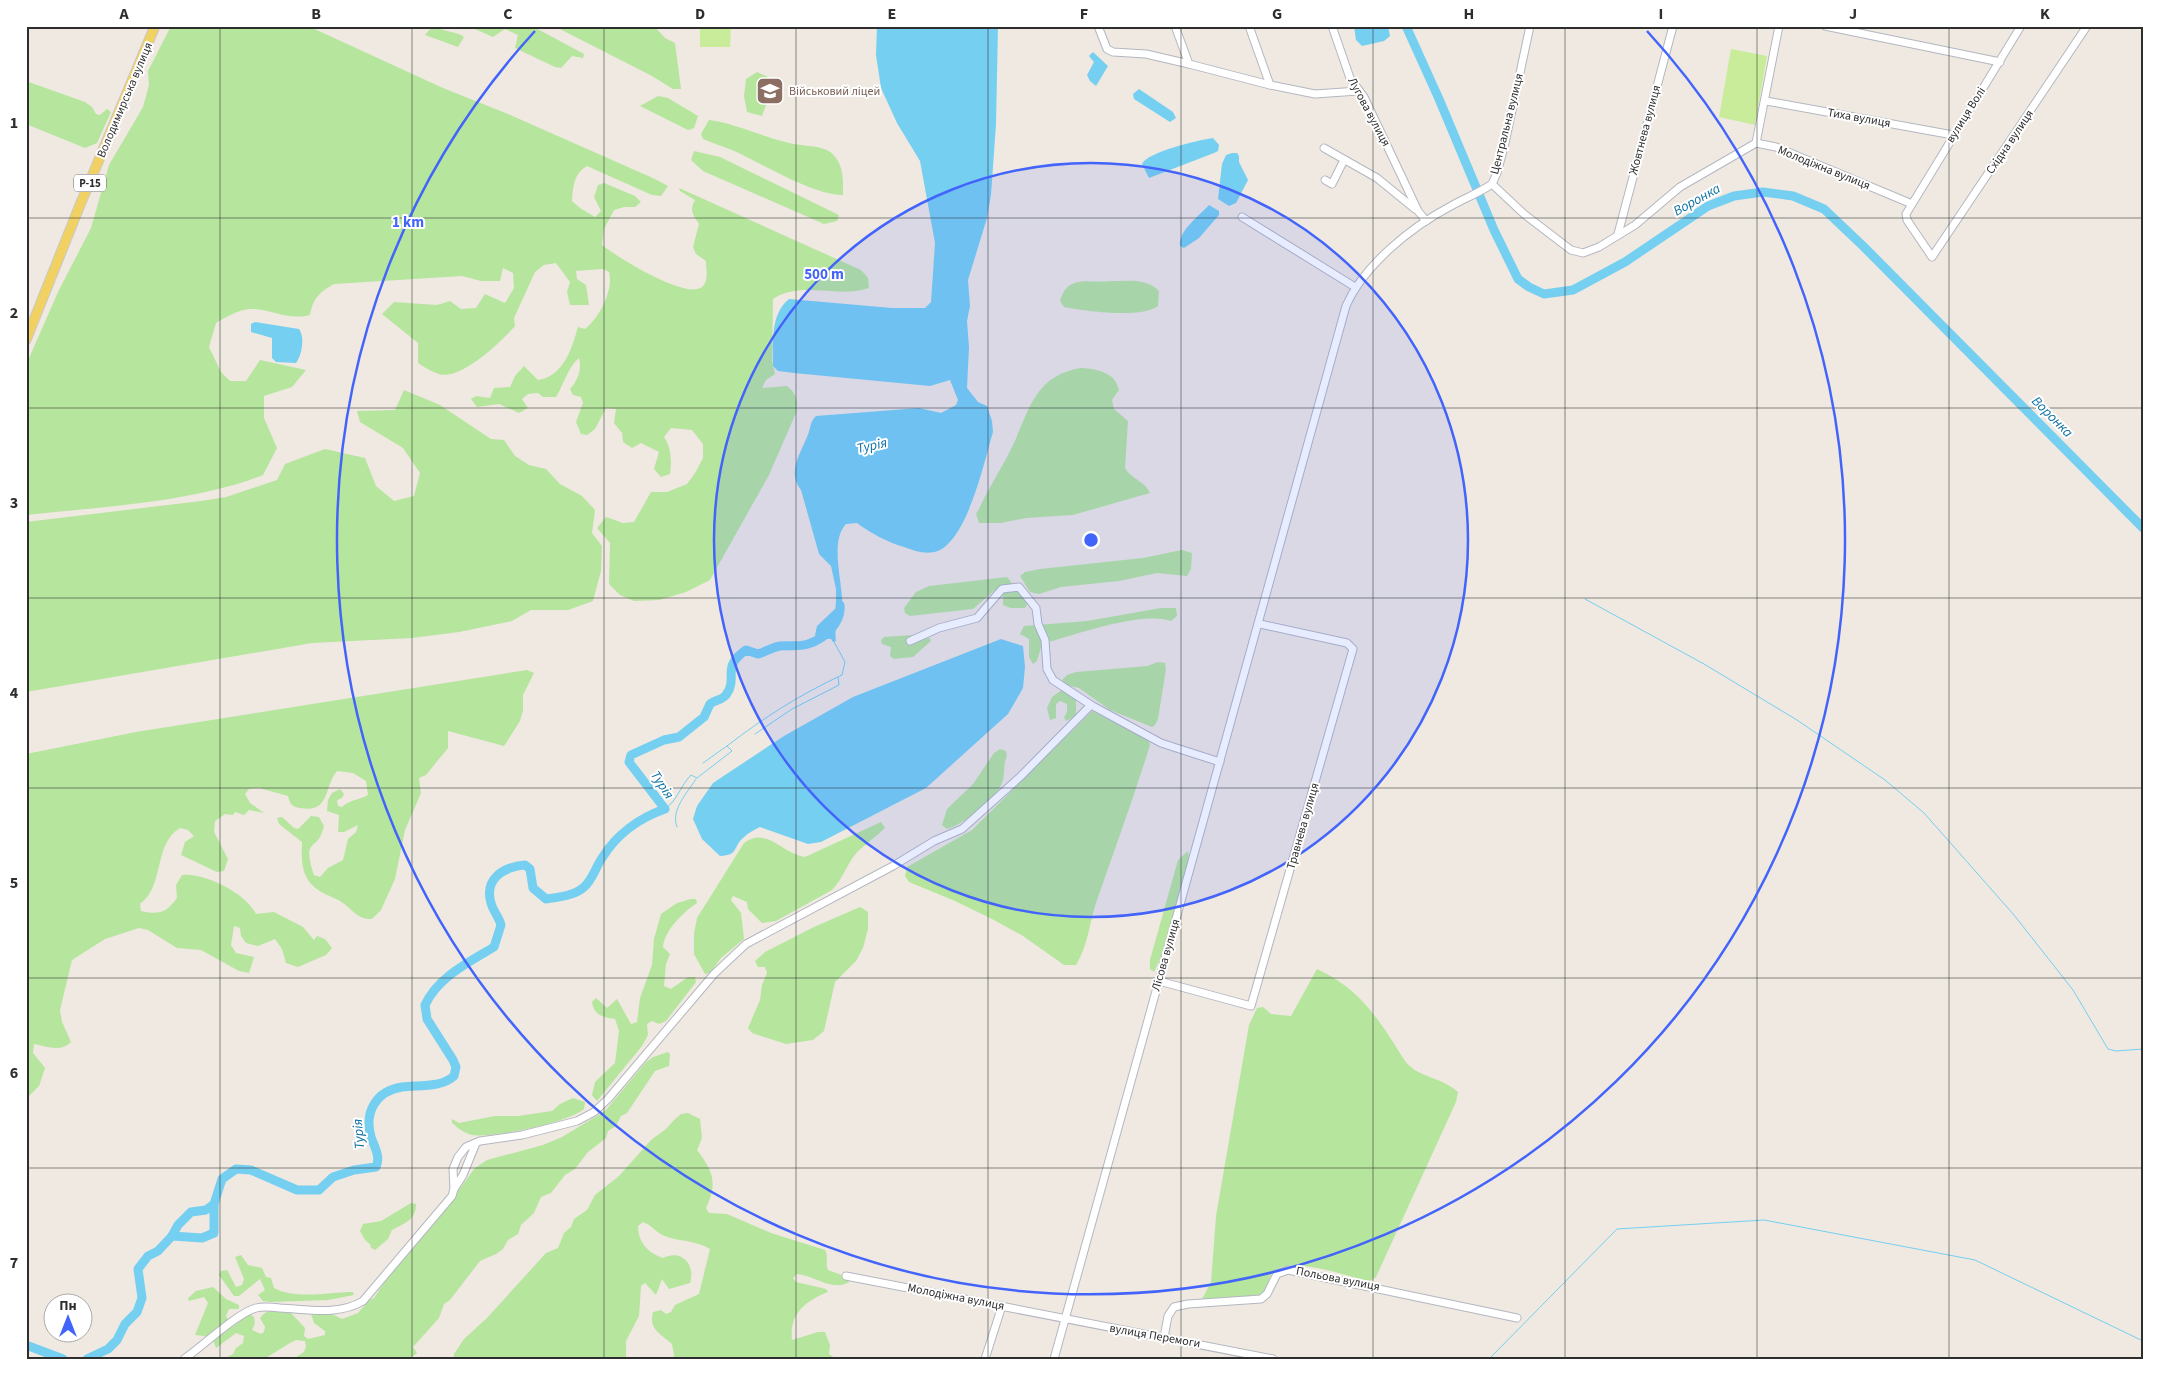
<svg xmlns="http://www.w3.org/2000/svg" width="2169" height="1385" viewBox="0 0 2169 1385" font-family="'Source Sans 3',sans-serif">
	<rect width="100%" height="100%" fill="#efe9e1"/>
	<g fill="#b6e59e">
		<path d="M171,26h137l135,62 65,26 147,65 13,7 -7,10 -9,-1 -65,-29c-13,7 -14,21 -15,35l8,7 15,9 6,-6 -7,-14 4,-12 6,-2 31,13 6,6 -6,5h-11l-10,3 -10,19 -2,16c15,12 84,55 100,42 7,-6 4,-18 4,-26l-10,-7 -3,-7 6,-23c-6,-9 -10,-14 -4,-24l-15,-9 -1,-3 182,82 7,8 1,10c-33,11 -67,-8 -96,11l-1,62 3,13 -9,6 -4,8 25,-2c9,7 12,15 9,27l-27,62 -59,105 -24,12 -27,8 -25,1 -14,-6 -11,-11 1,-41 -13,-15 9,-11 17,6 11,-1 17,-30h16l20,-8 8,-11 8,-15v-14l-11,-14 -21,-2 -7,9c7,10 8,24 6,37l-9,3 -7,-8 5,-17 -18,-9 -9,5 -9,-6 -1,-9 -8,-10 2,-14 -10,-1 -11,21 -8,6 -6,-1 -5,-12 7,-19 -2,-6 -8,-2 -3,-6c8,-9 12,-20 9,-31 -11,9 -15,26 -23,39h-13l-5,-4 -10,1 -6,5 6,9 -9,5 -20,-9 -22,3 -6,-8 5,-3 14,2 4,-10 16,-1 5,-11 9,-10 14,14c26,-4 34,-32 40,-53l7,2c14,-11 29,-39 24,-57l-6,-3 -27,2 1,8 9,6 3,20h-19l-3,-13 3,-10 -14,-19 -12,2 -9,7 -21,46 1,8c-14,16 -55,55 -76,48 -7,-2 -15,-7 -21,-11v-20l-36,-29 12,-12 43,3 13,-4 11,8 15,-1 9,-14 20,9 9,-15 -1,-15 -10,-5 -3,13h-19l-19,-5 -128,8c-14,8 -21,14 -24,31 -23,6 -40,-7 -61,-6 -11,1 -23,8 -33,14l-7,24 12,25 9,9h16l14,-21 46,10 -14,17 -28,9v22l13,30 -14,27c-69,27 -162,32 -237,40v-150l32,-73 33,-64 18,-63 34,-58 6,-22 -1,-14z"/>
		<polygon points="468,26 532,26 584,54 583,58 572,56 561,68 555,67 515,48 518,35 505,29 493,37"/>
		<polygon points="554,26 654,26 665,38 675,43 681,89 673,89 652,76"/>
		<polygon points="432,27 459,34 464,37 458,47 425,35"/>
		<path d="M757,72l11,5c4,14 -1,26 -6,39l-15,-4 -3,-16 2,-17z"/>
		<polygon points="26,81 85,102 92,107 96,114 100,115 107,109 111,112 97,143 85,148 26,124"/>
		<polygon points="658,96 668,98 698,116 694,128 688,130 640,106"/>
		<path d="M709,120c31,4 61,21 92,25 13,2 27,1 35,13 8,11 7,24 7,37 -32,0 -81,-32 -111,-45 -10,-4 -20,-7 -29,-11l-2,-5z"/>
		<polygon points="694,151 720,157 839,215 837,221 824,224 703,171 691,160"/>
		<path d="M1111,281c17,0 36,-3 48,10l-1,15c-16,13 -73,5 -94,1l-4,-6c8,-28 30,-17 51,-20z"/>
		<path d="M1081,368c16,1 34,4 38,22l-7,10 2,9 14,12 -3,47c6,11 20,13 25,25l-77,22 -47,3 -25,5h-22l-3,-9 3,-5c9,-20 21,-38 31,-58 19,-37 22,-75 71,-83z"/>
		<polygon points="404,390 440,405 491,439 504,440 515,456 529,465 546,469 560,484 582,496 595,510 592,533 602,546 601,571 593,601 568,610 531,610 512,621 459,632 412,638 312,643 26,692 26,522 201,501 226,497 277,480 285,464 325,449 365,458 376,486 394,501 414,496 420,473 403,448 360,422 357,411 395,410"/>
		<polygon points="1182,550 1192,553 1191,569 1187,576 1157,573 1119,581 1061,587 1039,594 1030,592 1020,576 1025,572 1040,569 1143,558"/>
		<polygon points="1007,577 1028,603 1025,608 1011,608 1003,605 1003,595 996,589 973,609 910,616 905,613 904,608 916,592 929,586"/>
		<path d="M1161,608h15l1,8 -6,5c-32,-10 -95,14 -129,23l-5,17 -4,3 -4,-7v-18l-9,-5 4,-8 63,-5z"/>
		<path d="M912,635l-4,7c9,1 14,-4 22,-4l1,3 -18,16 -19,2 -4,-3 1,-9 -9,-3 -1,-4 3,-3z"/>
		<polygon points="1158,662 1165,663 1166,669 1158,719 1155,725 1152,727 1110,710 1079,688 1066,685 1062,680 1067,675 1076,672 1147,666"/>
		<path d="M527,670l7,3 -11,22v15l-3,11 -16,25 -56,-15v17l-22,27 -7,3 2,15 -16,37 -10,49 -14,31 -9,9c-15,0 -18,-8 -29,-16 -5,-4 -12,-6 -18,-9 -23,-12 -24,-28 -23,-52l-23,-18 -2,-6 5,-1 12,11 4,1 13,-13 8,1 5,9c-6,28 -23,9 -10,49l6,2 8,-9 15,-8 5,-21 8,-7 2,-7 -14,7h-6l1,-17 -12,-4 1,-11 4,-7 8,-4 4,5 -2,4 -5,2 1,6 4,1c7,-7 17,-7 26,-12l-2,-14 -13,-8 -16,-2c-14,17 -6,42 -37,37 -8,-1 -10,-4 -12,-12l-29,-8 -10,1 -4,5 5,9 14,10 -15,-3 -5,5 -9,-3 -2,3 -8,-1 -10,7 -1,11 14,27 -4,12 -7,1 -36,-17 4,-13 9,-6 -6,-6 -8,-2c-27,16 -15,58 -40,76l1,7c18,4 25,2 36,-13l-1,-13 6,-10c22,-3 65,19 74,39l18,-2 29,15 11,13 3,-4 8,3 7,9 -6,7 -28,12 -12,-4 -4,-14 -7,-10 -17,7 -12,-3 -5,-7 -1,-8 -6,-2 -3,19 5,8 18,4 -5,16 -10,-2 -38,-21 -24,-2 -29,-18 -9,-2 -34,11 -33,21 -12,50 2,12 9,20c-11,11 -25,4 -37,2l-1,9 12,15 -6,18 -13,13v-345l110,-22z"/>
		<polygon points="1063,689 1076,694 1076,716 1066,721 1064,717 1067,712 1067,704 1060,701 1056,704 1056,718 1050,720 1047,708 1052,697"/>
		<path d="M1092,711l56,27 2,7c-16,52 -35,103 -53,155 -8,22 -8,44 -21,65h-12l-41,-29 -31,-17 -37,-18 -46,-19 -4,-6 2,-9 65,-37z"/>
		<path d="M1000,749l6,2 1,5c-4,8 -2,15 -4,24 -4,17 -40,45 -56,49l-5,-4 5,-16 26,-25 21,-31z"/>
		<path d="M881,822l4,6c-8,8 -18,15 -27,23 -11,12 -15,28 -26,39l-56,31 -14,2 -14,-14 -1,-7 -14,-6 -2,4 10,13 3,26 -23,19 -11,15 -5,1 -11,-20v-21l3,-15 47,-75c23,-17 38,11 61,14z"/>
		<polygon points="1188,851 1189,860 1161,957 1154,972 1150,969 1150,960 1178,860"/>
		<path d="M691,899h5l1,4c-14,9 -33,28 -34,44l7,7 -4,10 -2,22 7,3 17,-12h7l1,5 -30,39 -7,3 -7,-3 -5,3 1,11 -6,11 -45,55 -5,-6 3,-13 20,-19 4,-32 -4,-12c-13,-2 -21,-4 -23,-17l4,-4 11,10 10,-9 14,25 6,-2 3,-24 12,-33 2,-26 7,-25 16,-11z"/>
		<polygon points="860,907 868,912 868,929 863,948 856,961 835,982 824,1031 813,1040 786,1044 752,1033 748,1028 760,1000 762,985 767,973 765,967 758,967 755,961 765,952 814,927"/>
		<path d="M1317,969c36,17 53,38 74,70 6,8 12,22 20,28 13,11 31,11 47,25l-2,10 -80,175 -7,5c-21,-6 -79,-27 -96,-10 -5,5 -5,15 -8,21l-8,4 -56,4 10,-19 5,-66 33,-191 8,-17 6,-1 8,7 20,2z"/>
		<path d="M668,1052l2,2 -1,12 -14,5 -28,42 -6,3 -5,10 -8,5 -2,7 -18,14 -13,17 -10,6 -14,18 -10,4 -7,16 -13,12 -3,9 -10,6 -5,9 -7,5 -16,7 -30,39 -6,4 -5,14 -26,29 4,6 -7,6h-117l11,-7 2,-6 -1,-5 -9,-1 -6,3 -26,16h-40l9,-5 3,-6 7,-5 1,-7 -8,-3 -20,15 -4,-11 -17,-2 13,-32 -4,-6 -15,4 -1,-3 8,-7 17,-4 13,12 13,6v4h-10l-3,7 6,11 18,-13 4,3 1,6 -3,7 9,4 3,-2 1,-5 -5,-9c8,-11 18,-7 30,-6l15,16 -1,8 4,3 17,-4v-4l-11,-8 -3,-9h21l10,5 16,-6 11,-13 5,-2 15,-23 42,-48 44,-59 12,-8 56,-15 19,-8 43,-26 41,-49 7,-5z"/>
		<path d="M573,1098l12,4 -1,7c-17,14 -90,29 -112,26 -8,-2 -14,-7 -20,-12v-4l7,4 36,-7h23l34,-5 8,-7z"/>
		<path d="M688,1113l12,6 2,19 -5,12c16,21 21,33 9,58l3,5 18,1 44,19 54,17c4,7 0,13 3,20l19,7 2,5c-17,10 -36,-7 -52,-8l-4,4 3,4 30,7 2,3c-23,9 -39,22 -36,48l26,-8h7l5,13 -1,9 7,5h-163l1,-4 -2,-11c-11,-10 -24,-15 -19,-32l8,-2 5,4 5,-2 4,-7 24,-11 11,-45c-16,-9 -27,-7 -43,-12 -10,-3 -15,-12 -24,-15l-5,4c0,16 10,27 25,32 18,-9 33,6 27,25l-21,6 -7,-10 -6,16 -11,-12 -4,3 -2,30 -13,25v18h-172v-5l10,-15 23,-21 59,-65 12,-5 6,-15 7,-6 3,-8 13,-9 8,-15 24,-19 32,-36 15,-11 8,-9 7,-6z"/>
		<path d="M411,1203l5,1c0,17 -12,19 -24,26l-4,9 -13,11 -4,-2 -1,-4 -5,-4 -5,-9 3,-7 18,-3z"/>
		<path d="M241,1255l7,10 14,3 4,9 5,1 3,10c22,12 55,4 79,4l1,3 -26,5 -58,2 -7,-1 -5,-6 7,-5 -5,-11 -21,17h-5l-15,-21 2,-4 6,-1 9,17 6,-2 2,-6 -9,-22z"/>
	</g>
	<g fill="#c9ec9a">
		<polygon points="700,26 731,26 730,47 700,47"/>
		<polygon points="1731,49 1767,56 1755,125 1719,117"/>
	</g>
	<g fill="#75cff0">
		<path d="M877,26h121l-2,98 -5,71 -4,23 -19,62 2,26 -3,15 2,26 -2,41 11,14 9,4 5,15 1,11c-9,30 -25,106 -55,119 -12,4 -23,0 -34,-4 -17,-5 -32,-13 -47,-24l-11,1c-18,19 -1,64 -4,87 -1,6 -1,1 -4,6 -3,6 -3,17 -2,24l-3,1 -2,-3 -14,-1 -2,-3 2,-9 19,-18v-19l-5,-23 -12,-12 -18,-64c-14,-17 -1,-36 6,-53 4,-8 2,-14 9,-21l103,-8 22,5 15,-8 2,-5 -8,-20 -20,6 -136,-13 -16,-2 -5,-5c0,-22 -3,-52 16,-67l103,9h33l6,-6 4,-59 -15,-82 -23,-38 -16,-35 -5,-33z"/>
		<polygon points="1354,26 1388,26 1390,36 1384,41 1362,46 1356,40"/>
		<polygon points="1093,52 1108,66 1096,86 1090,81 1087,75 1094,62 1089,56"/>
		<polygon points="1139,89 1173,112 1176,118 1170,122 1134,99 1133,94"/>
		<path d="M1213,138l6,7 -1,6 -4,2 -65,25 -7,-14c5,-12 57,-24 71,-26z"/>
		<polygon points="1232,153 1237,153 1239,156 1239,162 1248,180 1236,203 1229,206 1218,199 1222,164 1226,155"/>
		<path d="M1209,205l10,6v4l-20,23 -15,10 -4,-2c-2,-15 20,-31 29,-41z"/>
		<path d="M255,322l44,7c6,8 3,26 -3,34l-20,-1 -4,-4v-20l-21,-6v-8z"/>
		<path d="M1001,639l22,7 2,21 -2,21 -15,26 -82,74 -105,54 -13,2 -48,-17c-6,3 -12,6 -17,11 -11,10 -4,17 -23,18l-18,-17 -9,-20 4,-13 16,-23 71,-47 69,-39z"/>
	</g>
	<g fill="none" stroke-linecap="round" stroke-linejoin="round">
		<g stroke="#75cff0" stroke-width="1">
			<polyline points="1585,599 1704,664 1797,720 1885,780 1924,813 2014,915 2073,990 2108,1049 2116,1051 2143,1049"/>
			<polyline points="755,734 792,709 839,685 838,677"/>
			<polyline points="703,763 727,746"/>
			<path d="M665,809c12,-8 16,-24 26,-34l6,3 35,-27 -5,-5c36,-28 74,-52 115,-71l3,-13 -12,-22"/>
			<path d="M677,827c-7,-17 11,-35 19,-48"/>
			<polyline points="1489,1359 1617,1229 1764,1220 1975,1260 2143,1341"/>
		</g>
		<g stroke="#75cff0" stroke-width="9">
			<polyline points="1406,26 1439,99 1494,230 1518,279 1529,287 1544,294 1573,290 1625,262 1708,206 1734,196 1763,192 1793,196 1824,209 1863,246 2143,528"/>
			<polyline points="172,1236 202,1238 214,1233 214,1204"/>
			<polyline points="26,1345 63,1359"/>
			<path d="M87,1359l21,-10 9,-9 8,-16 12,-12 5,-14 -4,-29 10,-13 10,-5 14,-15 6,-11 13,-13 15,-2 8,-6 8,-25 14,-10 15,1 46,20h22l14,-13 21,-7 22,-3c5,-10 -2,-21 -5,-30 -7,-25 5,-46 31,-50 17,-2 39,1 52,-11l2,-9 -3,-7 -26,-41 -2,-14c13,-28 44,-43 69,-58l7,-22c-2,-8 -8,-14 -10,-22 -7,-24 12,-36 34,-38l5,4 3,19 13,11c12,-2 27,-3 37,-11 10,-8 12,-20 19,-30 14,-23 37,-40 63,-49l-36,-47 2,-7 33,-15 15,-3 25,-20 6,-13c5,-4 12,-4 16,-9 13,-18 -6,-27 20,-45l12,4c7,-2 15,-7 22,-8 9,-1 19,1 28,-2 17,-5 34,-22 32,-39"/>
		</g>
		<g stroke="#b4b7c1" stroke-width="9">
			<g id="minor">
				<polyline points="1098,26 1107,49 1113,52 1146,54 1189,64"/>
				<polyline points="1175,26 1189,64 1270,85"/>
				<polyline points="1249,26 1270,85 1315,94 1358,91"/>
				<polyline points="1332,26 1350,78 1364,97 1418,211 1426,221"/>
				<polyline points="1825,26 2000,62"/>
				<polyline points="2021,26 1906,214 1907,220 1932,257 2087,26"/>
				<polyline points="1766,101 1953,135"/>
				<polyline points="1756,143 1779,26"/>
				<polyline points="1324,148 1377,178 1415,209"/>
				<polyline points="1325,180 1332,184 1344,160"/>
				<polyline points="1492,184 1524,214 1571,250 1583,253 1599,247 1635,225 1680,187 1756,143 1776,147 1912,204"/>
				<polyline points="1242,217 1355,287"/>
				<polyline points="1618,234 1673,26"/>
				<polyline points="910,641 939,628 977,618 1002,589 1019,587 1036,608 1038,624 1045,640 1047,669 1053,680 1091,705 1161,743 1220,762"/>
				<polyline points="1159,981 1251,1006 1353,649 1347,643 1260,624"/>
				<polyline points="454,1189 463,1175 476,1143"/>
				<polyline points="846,1276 1273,1359"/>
				<polyline points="1164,1337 1168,1316 1174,1307 1188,1304 1261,1299 1267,1294 1277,1274 1288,1270 1517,1318"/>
				<path d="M184,1359c18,-12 53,-46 72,-51 8,-2 16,-1 24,0 27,1 58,8 83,-7l89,-105 2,-7 -1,-20 5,-12 8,-10 14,-6 42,-6 55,-14 17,-9 14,-13 106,-125 32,-30 147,-78 41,-25 28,-12 59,-53 70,-71"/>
				<polyline points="985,1359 1002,1306"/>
				<path d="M1054,1359l292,-1053c18,-41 65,-79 105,-100 14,-8 28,-13 41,-22l5,-11 8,-30 25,-117"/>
			</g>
		</g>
		<g stroke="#c9c9c9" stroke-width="11">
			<polyline id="major" points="26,340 80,205 155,26"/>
		</g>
		<use href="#minor" stroke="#fff" stroke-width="7"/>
		<use href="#major" stroke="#f2d163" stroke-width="9"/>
	</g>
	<path fill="none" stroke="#2e2e2e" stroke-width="1" stroke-opacity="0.55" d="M220,26v1333M412,26v1333M604,26v1333M796,26v1333M988,26v1333M1181,26v1333M1373,26v1333M1565,26v1333M1757,26v1333M1949,26v1333M26,218h2117M26,408h2117M26,598h2117M26,788h2117M26,978h2117M26,1168h2117"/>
	<circle cx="1091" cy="540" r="377" fill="#4264fb" fill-opacity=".12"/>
	<g fill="none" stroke="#4264fb" stroke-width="2.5">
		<circle cx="1091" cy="540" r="377"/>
		<path d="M1647 31A754 754 0 1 1 535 31"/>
	</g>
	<defs>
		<g id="school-square" transform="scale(1.4375)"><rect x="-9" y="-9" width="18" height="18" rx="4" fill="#8d6e63" stroke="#fff"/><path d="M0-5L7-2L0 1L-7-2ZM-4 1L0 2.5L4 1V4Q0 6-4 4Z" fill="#fff"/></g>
	</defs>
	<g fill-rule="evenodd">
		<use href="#school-square" x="770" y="91"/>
	</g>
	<g text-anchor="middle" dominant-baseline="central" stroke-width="4" stroke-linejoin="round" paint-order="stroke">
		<rect fill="#fff" stroke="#6d6d6d" stroke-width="1" x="74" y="174.5" width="32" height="17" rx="4"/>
		<g font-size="11" font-weight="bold" fill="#2e2e2e">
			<text x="90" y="183">Р-15</text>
		</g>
		<g font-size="12" fill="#785e54" stroke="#fff" text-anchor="start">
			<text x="789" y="91">Військовий ліцей</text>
		</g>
		<g font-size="12" fill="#2e2e2e" stroke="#fff">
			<text transform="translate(125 100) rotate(-67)">Володимирська вулиця</text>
			<text transform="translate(1369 112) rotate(62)">Лугова вулиця</text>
			<text transform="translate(1966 115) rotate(-58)">вулиця Волі</text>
			<text transform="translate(1859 118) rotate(10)">Тиха вулиця</text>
			<text transform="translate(1507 124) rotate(-76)">Центральна вулиця</text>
			<text transform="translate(1645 130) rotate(-75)">Жовтнева вулиця</text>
			<text transform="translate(2010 142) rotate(-56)">Східна вулиця</text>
			<text transform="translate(1824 168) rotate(22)">Молодіжна вулиця</text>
			<text transform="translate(1303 826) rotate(-74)">Травнева вулиця</text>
			<text transform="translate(1166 955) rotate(-74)">Лісова вулиця</text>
			<text transform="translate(1338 1279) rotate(11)">Польова вулиця</text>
			<text transform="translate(956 1297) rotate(11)">Молодіжна вулиця</text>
			<text transform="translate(1155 1336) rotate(10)">вулиця Перемоги</text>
		</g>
		<g font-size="14" font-style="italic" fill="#0d6fa3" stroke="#fff">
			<text transform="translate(1697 200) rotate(-29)">Воронка</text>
			<text transform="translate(2052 417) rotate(45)">Воронка</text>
			<text transform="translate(872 446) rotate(-13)">Турія</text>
			<text transform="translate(662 785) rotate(57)">Турія</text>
			<text transform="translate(359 1134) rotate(-95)">Турія</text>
		</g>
	</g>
	<circle cx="1091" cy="540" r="8" fill="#4264fb" stroke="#fff" stroke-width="2.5"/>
	<g font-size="15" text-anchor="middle" font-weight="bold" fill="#4264fb" stroke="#fff" stroke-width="4" stroke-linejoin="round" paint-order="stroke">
		<text x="408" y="227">1 km</text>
		<text x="824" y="279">500 m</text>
	</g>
	<rect width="2169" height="1385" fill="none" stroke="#ffffff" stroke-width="55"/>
	<g transform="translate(68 1318)"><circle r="24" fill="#ffffff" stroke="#ababab"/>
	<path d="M0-4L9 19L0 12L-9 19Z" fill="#4264fb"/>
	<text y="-8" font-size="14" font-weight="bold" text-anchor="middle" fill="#2e2e2e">Пн</text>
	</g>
	<rect x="28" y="28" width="2114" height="1330" fill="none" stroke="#2e2e2e" stroke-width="2"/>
	<g font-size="16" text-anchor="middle" font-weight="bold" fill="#2e2e2e">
		<text x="124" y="19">A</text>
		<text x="316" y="19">B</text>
		<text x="508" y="19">C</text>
		<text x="700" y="19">D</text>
		<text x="892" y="19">E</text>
		<text x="1084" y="19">F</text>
		<text x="1277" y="19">G</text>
		<text x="1469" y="19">H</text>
		<text x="1661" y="19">I</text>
		<text x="1853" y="19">J</text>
		<text x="2045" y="19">K</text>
		<text x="14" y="128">1</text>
		<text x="14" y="318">2</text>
		<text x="14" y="508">3</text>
		<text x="14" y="698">4</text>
		<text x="14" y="888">5</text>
		<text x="14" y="1078">6</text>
		<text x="14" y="1268">7</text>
	</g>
</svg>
